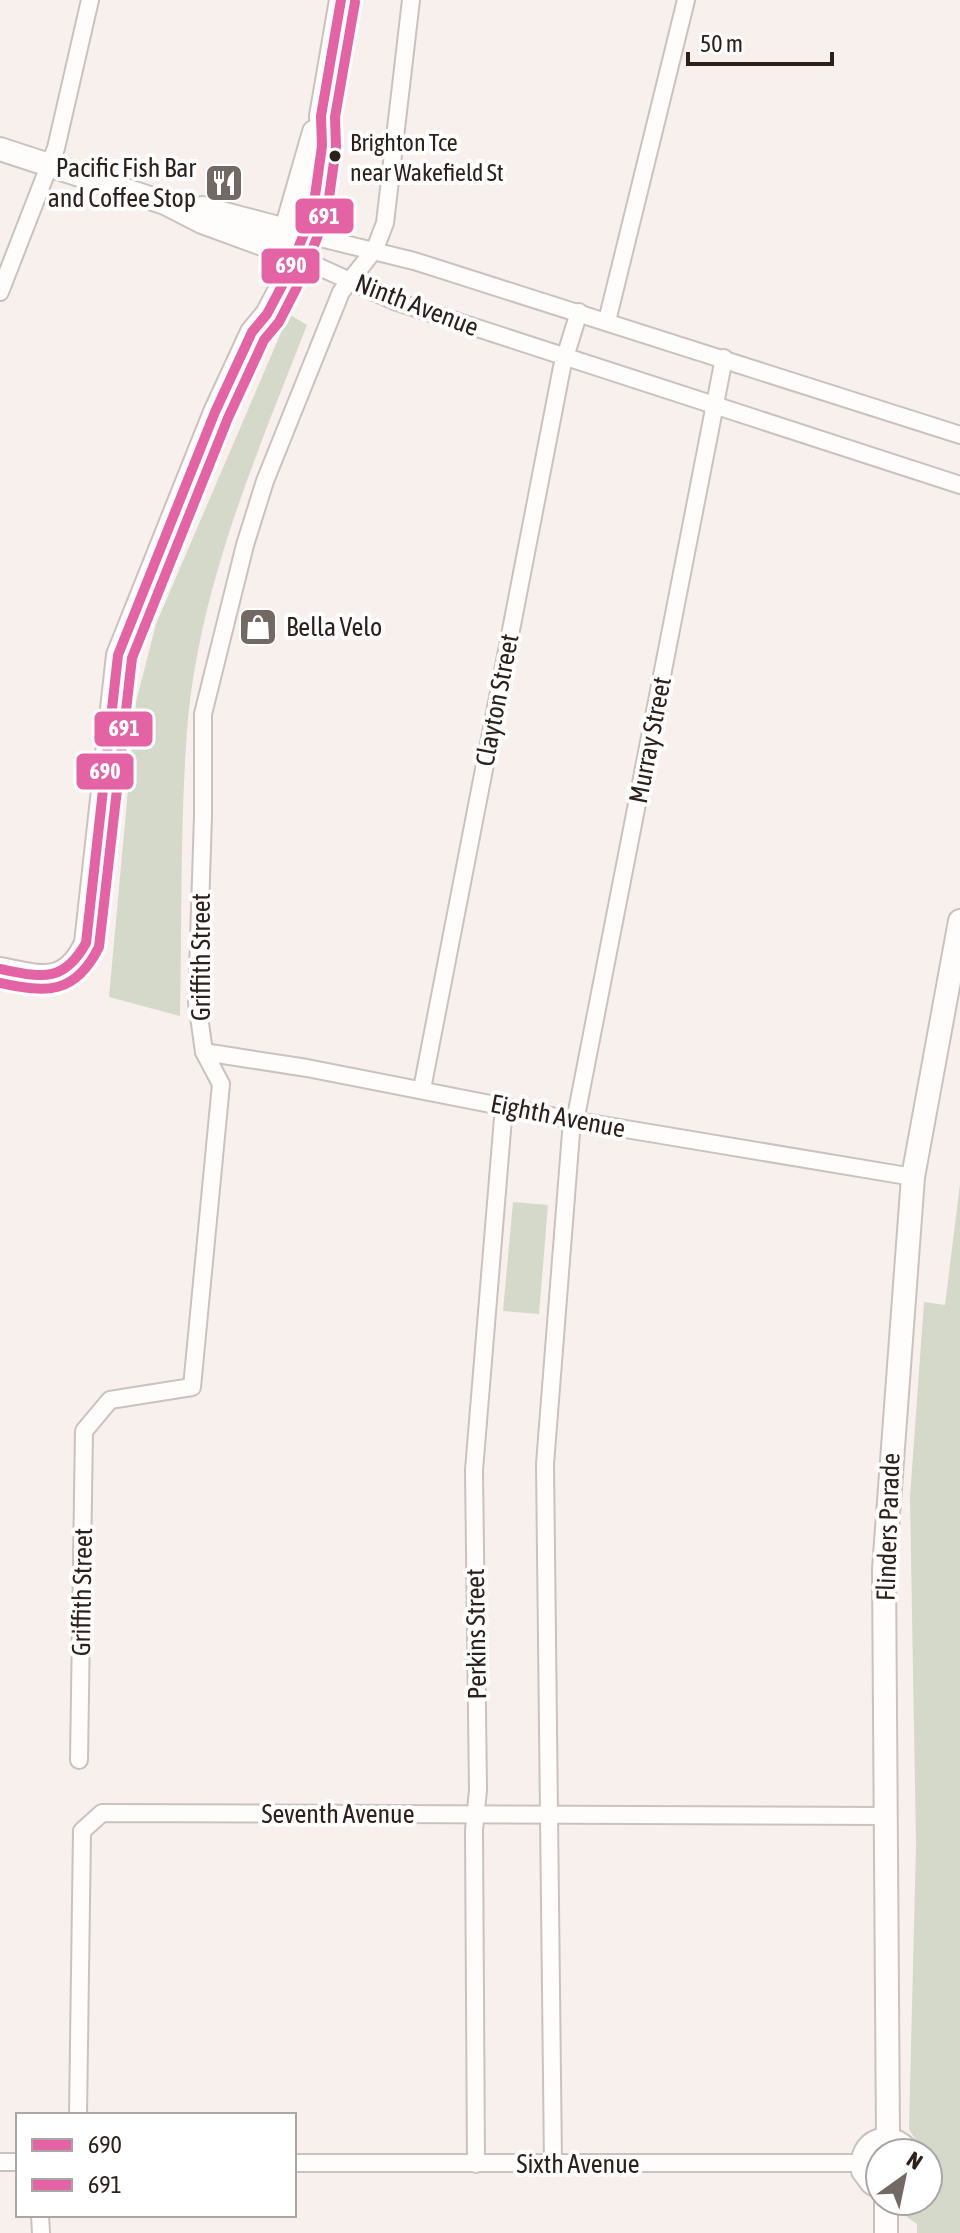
<svg xmlns="http://www.w3.org/2000/svg" width="960" height="2233" viewBox="0 0 960 2233" font-family="'Asap Condensed',sans-serif">
	<rect width="100%" height="100%" fill="#f8f0ed"/>
	<g fill="#d4d9ca">
		<path d="M289,314l18,11c-51,131 -109,264 -120,406 -7,94 -5,191 -7,285l-71,-19 27,-295 20,-78z"/>
		<polygon points="960,1184 960,2233 917,2233 917,2224 907,2217 908,2202 928,2201 928,2153 923,2153 909,2129 916,1845 910,1497 924,1302 945,1305"/>
		<polygon points="513,1202 548,1205 539,1314 503,1311"/>
	</g>
	<g fill="none" stroke-linecap="round" stroke-linejoin="round">
		<g stroke="#cbc2be" stroke-width="20">
			<g id="street">
				<polyline points="304,234 414,261 960,435"/>
				<polyline points="295,256 394,301 960,485"/>
				<polyline points="0,292 56,148 90,0"/>
				<polyline points="607,321 686,0"/>
				<polyline points="204,1052 307,1068 572,1120 913,1177"/>
				<polyline points="422,1089 562,367 579,312"/>
				<polyline points="79,1760 84,1431 110,1400 192,1387 221,1084 204,1052 197,1002 203,816 203,714 245,545 265,481 341,292 375,249 385,223 411,0"/>
				<polyline points="78,2115 82,1831 102,1813 885,1816"/>
				<polyline points="0,2162 18,2162"/>
				<polyline points="294,2163 862,2163"/>
				<polyline points="476,2164 474,1830 478,1790 474,1470 504,1106"/>
				<polyline points="553,2165 545,1464 572,1120 577,1111 724,358"/>
				<polyline points="40,2215 41,2233"/>
			</g>
		</g>
		<g stroke="#cbc2be" stroke-width="26">
			<g id="secondary">
				<polyline points="0,149 165,203 202,222 295,256"/>
				<polyline points="202,208 301,234"/>
				<polyline points="276,264 314,132"/>
				<path d="M0,969c40,8 66,18 86,-26l32,-288 97,-243 37,-80 15,-18 17,-32 20,-48 10,-31 8,-57 -1,-30 20,-116"/>
				<polyline points="888,2139 884,1569 913,1177 960,921"/>
				<path d="M880,2187l-8,-4 -9,-12c-5,-31 29,-43 46,-18"/>
				<polyline points="886,2233 886,2201"/>
			</g>
		</g>
		<use href="#street" stroke="#fefdfc" stroke-width="16"/>
		<use href="#secondary" stroke="#fefdfc" stroke-width="22"/>
		<g stroke="#fff" stroke-width="16">
			<path id="bus-1" d="M0,969c41,8 63,15 86,-26l32,-288 97,-243 37,-80 15,-18 17,-32 20,-48 10,-31 8,-57 -1,-30 20,-116"/>
		</g>
		<g stroke="#fff" stroke-width="16">
			<path id="bus-2" d="M0,983c47,10 75,12 99,-36l33,-289 96,-240 36,-78 15,-18 17,-33 21,-51 11,-33 8,-58 -1,-30 20,-115"/>
		</g>
		<use href="#bus-1" stroke="#e463a4" stroke-width="10"/>
		<use href="#bus-2" stroke="#e463a4" stroke-width="10"/>
	</g>
	<defs>
		<g id="restaurant-square" transform="scale(2)"><rect x="-9" y="-9" width="18" height="18" rx="4" fill="#736964" stroke="#fff"/><path d="M-5-6h1v4h1v-4h1v4h1v-4h1v5L-1.5 .5V6h-2V.5L-5-1ZM5-6V6H3V1.5H1.5Q1.5-4 5-6Z" fill="#fff"/></g>
		<g id="shop-square" transform="scale(2)"><rect x="-9" y="-9" width="18" height="18" rx="4" fill="#736964" stroke="#fff"/><path d="M-5-2.5h2.3a2.7 3.5 0 0 1 5.4 0H5L5.5 6h-11ZM-1.5-2.5h3a1.5 2.3 0 0 0-3 0Z" fill="#fff"/></g>
	</defs>
	<g fill-rule="evenodd">
		<use href="#restaurant-square" x="224" y="183"/>
		<use href="#shop-square" x="258" y="627"/>
	</g>
	<circle fill="#2c201b" stroke="#fff" stroke-width="3" cx="335" cy="156" r="7"/>
	<g text-anchor="middle" dominant-baseline="central" stroke-width="8" stroke-linejoin="round" paint-order="stroke">
		<g font-size="24" fill="#2c201b" stroke="#fff" text-anchor="start">
			<text x="350" y="142">Brighton Tce<tspan x="350" dy="30">near Wakefield St</tspan></text>
		</g>
		<g font-size="26" fill="#2c201b" stroke="#fff" text-anchor="end">
			<text x="196" y="168">Pacific Fish Bar<tspan x="196" dy="30">and Coffee Stop</tspan></text>
			<text x="286" y="627" text-anchor="start">Bella Velo</text>
		</g>
		<g font-size="26" fill="#2c201b" stroke="#fff">
			<text transform="translate(417 305) rotate(21)">Ninth Avenue</text>
			<text transform="translate(497 700) rotate(-79)">Clayton Street</text>
			<text transform="translate(650 740) rotate(-79)">Murray Street</text>
			<text transform="translate(201 957) rotate(-90)">Griffith Street</text>
			<text transform="translate(558 1116) rotate(11)">Eighth Avenue</text>
			<text transform="translate(888 1527) rotate(-88)">Flinders Parade</text>
			<text transform="translate(82 1592) rotate(-89)">Griffith Street</text>
			<text transform="translate(476 1634) rotate(-91)">Perkins Street</text>
			<text x="338" y="1814">Seventh Avenue</text>
			<text x="578" y="2164">Sixth Avenue</text>
		</g>
	</g>
	<g stroke="#fff" stroke-width="3">
		<rect x="294" y="197" width="61" height="38" rx="8" fill="#e463a4"/>
		<rect x="260" y="247" width="61" height="38" rx="8" fill="#e463a4"/>
		<rect x="93" y="710" width="61" height="38" rx="8" fill="#e463a4"/>
		<rect x="75" y="752" width="60" height="39" rx="8" fill="#e463a4"/>
	</g>
	<g font-size="22" text-anchor="middle" font-weight="bold" fill="#fff">
		<text x="324" y="224">691</text>
		<text x="291" y="273">690</text>
		<text x="124" y="736">691</text>
		<text x="105" y="779">690</text>
	</g>
	<rect x="16" y="2113" width="280" height="104" fill="#ffffff" stroke="#aba6a4" stroke-width="2"/>
	<rect x="32" y="2139" width="40" height="12" fill="#e463a4" stroke="#aba6a4" stroke-width="2"/>
	<text x="88" y="2153" font-size="24" fill="#2c201b">690</text>
	<rect x="32" y="2179" width="40" height="12" fill="#e463a4" stroke="#aba6a4" stroke-width="2"/>
	<text x="88" y="2193" font-size="24" fill="#2c201b">691</text>
	<g transform="translate(904 2177) rotate(33)"><circle r="38" fill="#ffffff" stroke="#aba6a4" stroke-width="2"/>
	<path d="M0-6L14 30L0 20L-14 30Z" fill="#736964"/>
	<text y="-12" font-size="22" font-weight="bold" text-anchor="middle" fill="#2c201b">N</text>
	</g>
	<path d="M688 52v12h144v-12" fill="none" stroke="#2c201b" stroke-width="4"/>
	<text x="700" y="52" font-size="24" fill="#2c201b" stroke="#ffffff" stroke-width="6" paint-order="stroke">50 m</text>
</svg>
